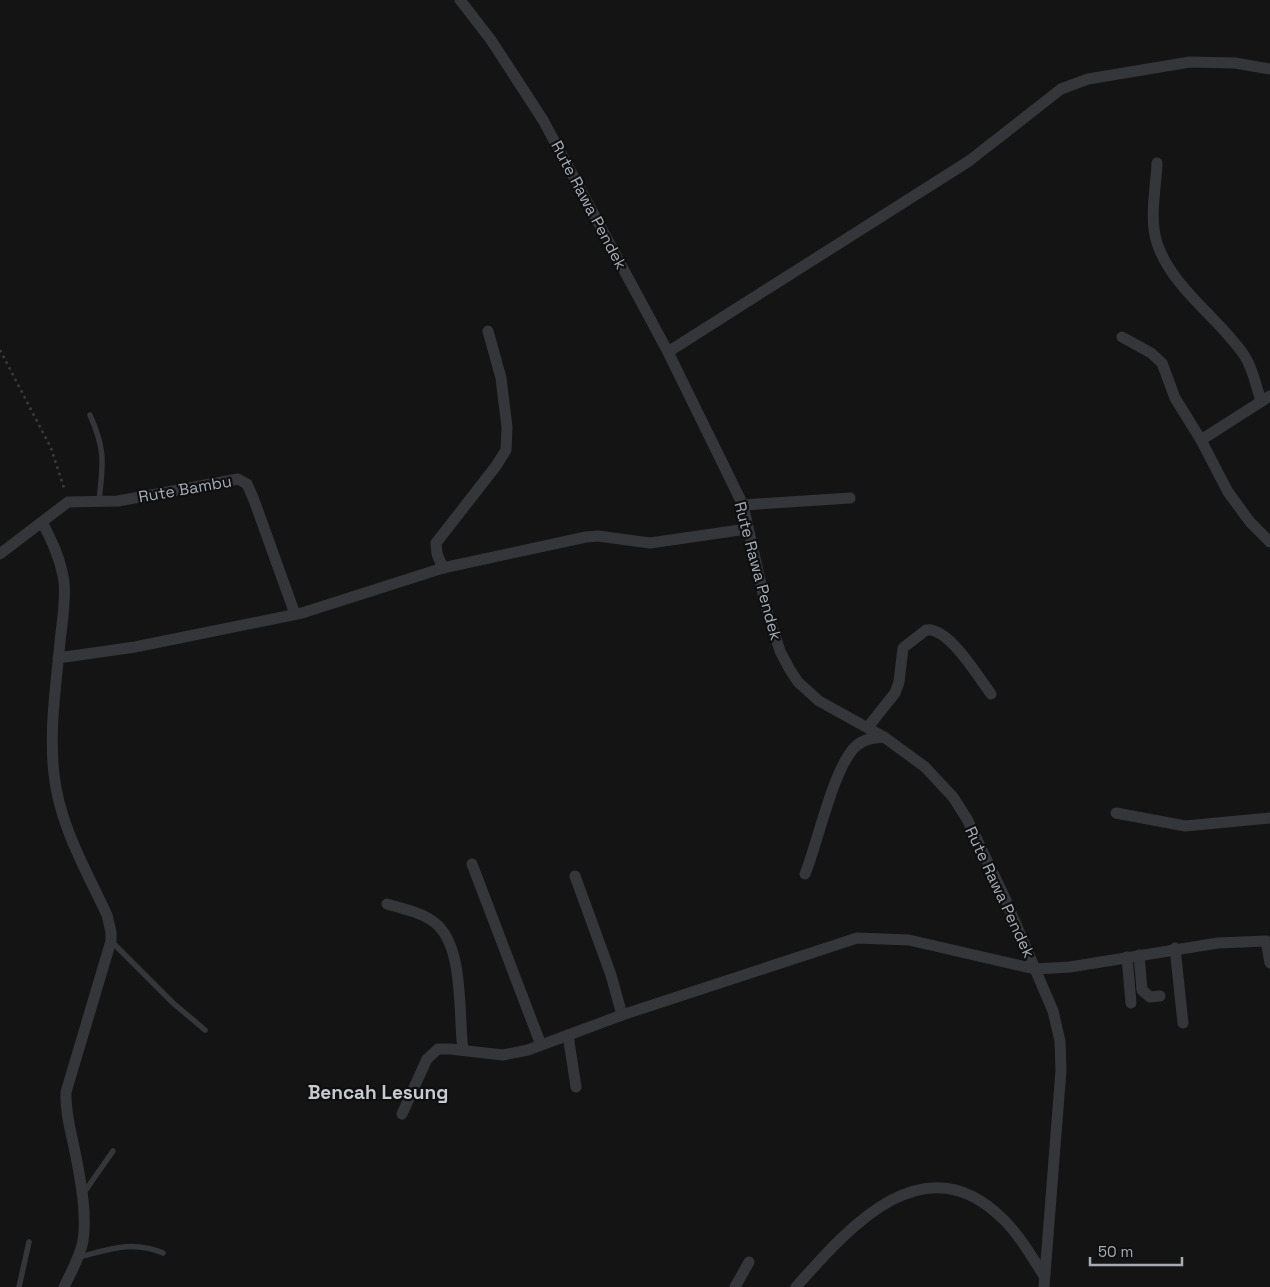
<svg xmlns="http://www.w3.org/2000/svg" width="1270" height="1287" viewBox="0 0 1270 1287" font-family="'Space Grotesk',sans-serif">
	<rect width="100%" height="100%" fill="#141415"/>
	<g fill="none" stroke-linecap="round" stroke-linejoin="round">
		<polyline stroke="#3b3d41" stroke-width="2.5" stroke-dasharray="2.5 4" stroke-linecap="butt" points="0,350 51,448 65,491"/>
		<g stroke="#35363a" stroke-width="5.5">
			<path d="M90,415c16,36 13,48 9,86"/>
			<polyline points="111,941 173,1003 205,1030"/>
			<polyline points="83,1194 113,1151"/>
			<path d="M79,1257c31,-8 53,-17 84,-4"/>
			<polyline points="19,1287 29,1242"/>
		</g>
		<g stroke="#35363a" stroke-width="11">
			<polyline points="460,0 491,40 543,120 668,352 743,505 767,611 780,651 790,670 798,682 819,701 884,737 925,767 953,797 967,819 1003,894 1053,1011 1060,1041 1061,1070 1044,1287"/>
			<path d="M1157,163c-1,25 -8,56 0,80 15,45 61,74 87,112 9,13 12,31 17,46"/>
			<polyline points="1122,337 1151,353 1162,363 1175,398 1201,440 1228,492 1250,522 1270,542"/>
			<polyline points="668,352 969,161 1061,89 1088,79 1190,62 1235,63 1270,69"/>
			<polyline points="1201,440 1270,396"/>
			<polyline points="743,505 850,498"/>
			<path d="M42,522c10,19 19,38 22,60 2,20 -2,40 -4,60 -4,44 -11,88 -6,132 5,50 32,96 53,141l4,17v9l-45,151c-1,22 6,43 10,65 5,25 11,58 7,84 -3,16 -12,31 -19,46"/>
			<polyline points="0,554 68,502 118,501 238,479 247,484 254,500 295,614"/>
			<polyline points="443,568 437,554 436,543 496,466 506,450 507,427 501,378 488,331"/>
			<polyline points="58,658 135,647 302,613 443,568 586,537 598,536 650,543 747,529"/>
			<path d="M868,727l27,-34 4,-11 4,-34 23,-18c23,-3 52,47 65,64"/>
			<polyline points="1116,813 1185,826 1270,818"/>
			<polyline points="472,864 541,1045"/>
			<path d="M805,874c13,-32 28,-105 50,-127 8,-8 18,-9 29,-10"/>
			<polyline points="575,876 611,975 622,1015"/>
			<path d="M387,904c16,5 34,8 47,18 31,23 24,93 29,128"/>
			<polyline points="1175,948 1183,1023"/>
			<polyline points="1139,955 1142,990 1150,997 1160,996"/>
			<polyline points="1127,957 1131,1003"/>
			<polyline points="568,1035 576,1087"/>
			<polyline points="402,1114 427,1059 438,1049 450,1049 503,1055 528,1050 622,1015 857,938 909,940 1035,969 1070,967 1218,943 1266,941 1270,963"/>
			<polyline points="735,1287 749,1262"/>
			<path d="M796,1287c54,-61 129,-147 208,-67 16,16 28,37 40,56"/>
		</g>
	</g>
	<g text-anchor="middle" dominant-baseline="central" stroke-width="4.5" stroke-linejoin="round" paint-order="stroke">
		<g font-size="16" fill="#a6abb5" stroke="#0f0f10">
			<text transform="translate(589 205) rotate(62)">Rute Rawa Pendek</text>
			<text transform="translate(185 489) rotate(-10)">Rute Bambu</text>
			<text transform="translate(758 571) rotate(75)">Rute Rawa Pendek</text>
			<text transform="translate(1000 892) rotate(65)">Rute Rawa Pendek</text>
		</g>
		<g font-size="19" font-weight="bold" fill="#c7cad1" stroke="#0f0f10">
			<text x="378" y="1092">Bencah Lesung</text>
		</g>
	</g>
	<path d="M1090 1257v8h92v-8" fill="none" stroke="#a6abb5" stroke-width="2.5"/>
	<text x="1098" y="1257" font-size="15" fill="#a6abb5" stroke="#0f0f10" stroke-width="4" paint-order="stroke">50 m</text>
</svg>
